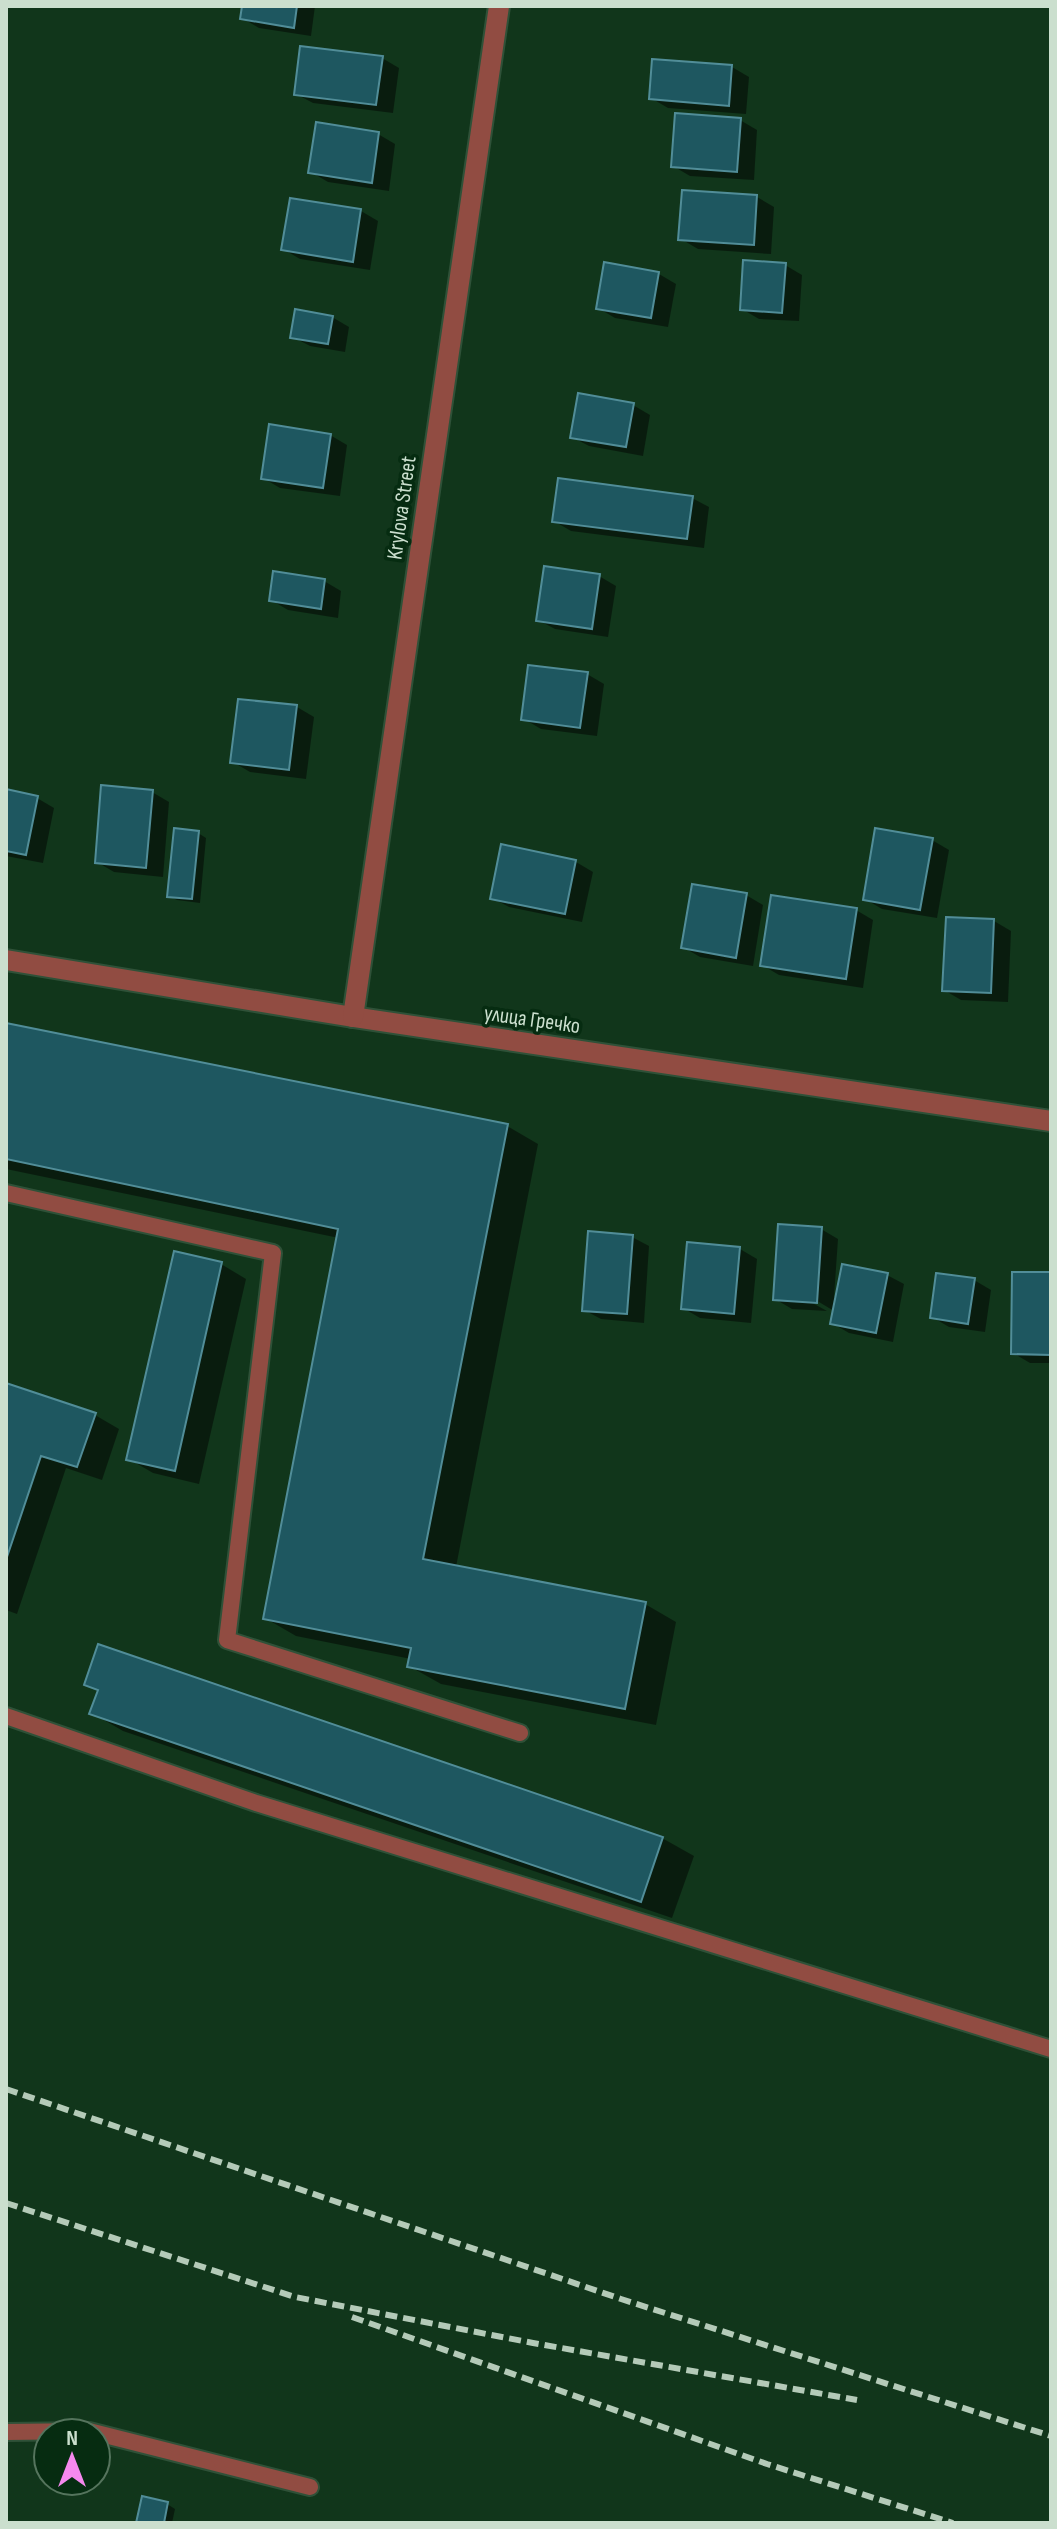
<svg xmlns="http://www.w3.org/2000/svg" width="1057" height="2529" viewBox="0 0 1057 2529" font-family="'Sofia Sans Condensed',sans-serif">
	<rect width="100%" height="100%" fill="#11361b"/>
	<g fill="#0007">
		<polygon points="244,6 315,6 311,36 259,28 242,18"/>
		<polygon points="382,58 399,68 393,113 313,103 296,94"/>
		<polygon points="732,67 749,77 746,114 668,108 651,98"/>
		<polygon points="740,120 757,130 754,180 690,176 673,166"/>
		<polygon points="378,134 395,144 389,191 328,182 311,172"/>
		<polygon points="757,197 774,207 771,254 698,249 681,239"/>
		<polygon points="292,200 361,211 378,221 370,270 300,259 283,249"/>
		<polygon points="785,265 802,275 799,321 759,319 742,309"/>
		<polygon points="659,274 676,284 668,327 615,318 598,308"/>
		<polygon points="332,317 349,327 345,352 310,346 293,337"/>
		<polygon points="633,405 650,415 643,456 589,446 572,437"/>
		<polygon points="330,435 347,445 340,496 280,488 263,478"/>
		<polygon points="692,498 709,507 704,548 571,531 554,521"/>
		<polygon points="599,576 616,586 608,637 555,629 538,620"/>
		<polygon points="324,581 341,591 338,618 288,610 271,600"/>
		<polygon points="587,674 604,684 597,736 541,729 524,719"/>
		<polygon points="297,707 314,717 306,779 250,772 233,762"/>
		<polygon points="6,791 37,798 54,808 43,863 6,856"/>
		<polygon points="152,792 169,802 163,877 114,872 97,862"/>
		<polygon points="198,833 206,838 200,903 177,900 169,896"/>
		<polygon points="932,840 949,850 937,918 882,909 865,899"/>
		<polygon points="502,846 576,862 593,872 582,922 509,907 492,898"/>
		<polygon points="746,895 763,905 753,966 700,957 683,947"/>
		<polygon points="856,910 873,920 863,988 779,975 762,965"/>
		<polygon points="994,921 1011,931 1008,1002 961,1000 944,990"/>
		<polygon points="6,1025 507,1126 538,1144 456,1567 645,1604 676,1622 656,1725 441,1684 409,1666 411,1659 296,1636 265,1618 339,1238 6,1169"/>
		<polygon points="821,1229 838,1239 834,1297 887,1275 904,1284 893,1342 849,1333 832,1323 834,1311 809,1296 807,1300 827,1311 792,1309 775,1299"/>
		<polygon points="632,1237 649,1246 644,1323 601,1319 584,1310"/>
		<polygon points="740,1249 757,1259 751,1323 700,1318 683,1308"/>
		<polygon points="221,1264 246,1279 199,1484 153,1473 129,1459"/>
		<polygon points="1051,1274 1051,1363 1030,1363 1013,1353"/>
		<polygon points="974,1280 991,1290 985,1332 949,1327 932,1317"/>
		<polygon points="6,1385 95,1415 119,1429 102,1480 66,1468 17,1614 6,1610"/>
		<polygon points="86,1684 662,1838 694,1856 672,1918 123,1731 92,1713 99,1692"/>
		<polygon points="167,2504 175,2509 172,2523 138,2523"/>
	</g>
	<g fill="#1e5760" stroke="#518d98" stroke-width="2">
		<polygon points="242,6 297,6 294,28 240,19"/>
		<polygon points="300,46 383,56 376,105 294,95"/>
		<polygon points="652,59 732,65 729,106 649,99"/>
		<polygon points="675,113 741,118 737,172 671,167"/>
		<polygon points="316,122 379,132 372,183 308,173"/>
		<polygon points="682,190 757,195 754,245 678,240"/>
		<polygon points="290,198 361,209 353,262 281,250"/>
		<polygon points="743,260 786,263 782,313 740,310"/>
		<polygon points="604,262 659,272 651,318 596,309"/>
		<polygon points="295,309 333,316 328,344 290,338"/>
		<polygon points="578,393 634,403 626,447 570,438"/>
		<polygon points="269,424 331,434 323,488 261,479"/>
		<polygon points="558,478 693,496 687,539 552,522"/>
		<polygon points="544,566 600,574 592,629 536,621"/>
		<polygon points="273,571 325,579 321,609 269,601"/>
		<polygon points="528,665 588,672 580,728 521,720"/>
		<polygon points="238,699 297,705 289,770 230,763"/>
		<polygon points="101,785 153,790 146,868 95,863"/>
		<polygon points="6,789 38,796 26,855 6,851"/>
		<polygon points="174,828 199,831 192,899 167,897"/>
		<polygon points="875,828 933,838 920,910 863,900"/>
		<polygon points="501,844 576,860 565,914 490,899"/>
		<polygon points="692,884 747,893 736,958 681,948"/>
		<polygon points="771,895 857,908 846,979 760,966"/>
		<polygon points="946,917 994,919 991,993 942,991"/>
		<polygon points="6,1023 508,1124 423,1559 646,1602 625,1709 407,1667 411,1648 263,1619 338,1229 6,1159"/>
		<polygon points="778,1224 822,1227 817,1303 773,1300"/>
		<polygon points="588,1231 633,1235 627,1314 582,1311"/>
		<polygon points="687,1242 740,1247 734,1314 681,1309"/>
		<polygon points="174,1251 222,1262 175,1471 126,1460"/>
		<polygon points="842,1264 888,1273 876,1333 830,1324"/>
		<polygon points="1012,1272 1051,1272 1051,1355 1011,1354"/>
		<polygon points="936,1273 975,1278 968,1324 930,1318"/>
		<polygon points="6,1383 96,1413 77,1467 41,1456 6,1560"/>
		<polygon points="98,1644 663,1837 641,1902 89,1714 98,1690 84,1685"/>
		<polygon points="142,2496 168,2502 164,2523 136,2523"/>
	</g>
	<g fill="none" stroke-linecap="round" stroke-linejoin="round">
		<g stroke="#2f5138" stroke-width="20">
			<g id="lane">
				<polyline points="6,1193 273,1253 227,1640 520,1733"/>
				<polyline points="6,1716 256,1803 1051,2049"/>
				<polyline points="6,2432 89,2431 310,2487"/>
			</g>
		</g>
		<g stroke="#2f5138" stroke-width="24">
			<g id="street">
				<polyline points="6,960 353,1017 1051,1121"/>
				<polyline points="353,1017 499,6"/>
			</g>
		</g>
		<use href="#lane" stroke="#914c42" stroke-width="16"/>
		<use href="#street" stroke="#914c42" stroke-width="20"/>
		<g stroke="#b4cab8" stroke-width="6" stroke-dasharray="12 6" stroke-linecap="butt">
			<polyline points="6,2089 621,2299 1051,2436"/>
			<polyline points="6,2203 295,2297 533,2343 857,2400"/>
			<polyline points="352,2317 767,2464 953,2523"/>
		</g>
	</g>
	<g text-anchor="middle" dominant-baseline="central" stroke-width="7" stroke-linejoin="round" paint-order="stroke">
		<g font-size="22" fill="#cbdfce" stroke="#062c11">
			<text transform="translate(402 508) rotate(-82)">Krylova Street</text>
			<text transform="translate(532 1020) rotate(8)">улица Гречко</text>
		</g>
	</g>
	<rect width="1057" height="2529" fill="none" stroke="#cbdfce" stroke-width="16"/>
	<g transform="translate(72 2457)"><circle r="38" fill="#062c11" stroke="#55745d" stroke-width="2"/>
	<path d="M0-6L14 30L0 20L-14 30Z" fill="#f589ee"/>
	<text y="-12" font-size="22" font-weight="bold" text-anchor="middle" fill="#cbdfce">N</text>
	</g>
</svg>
